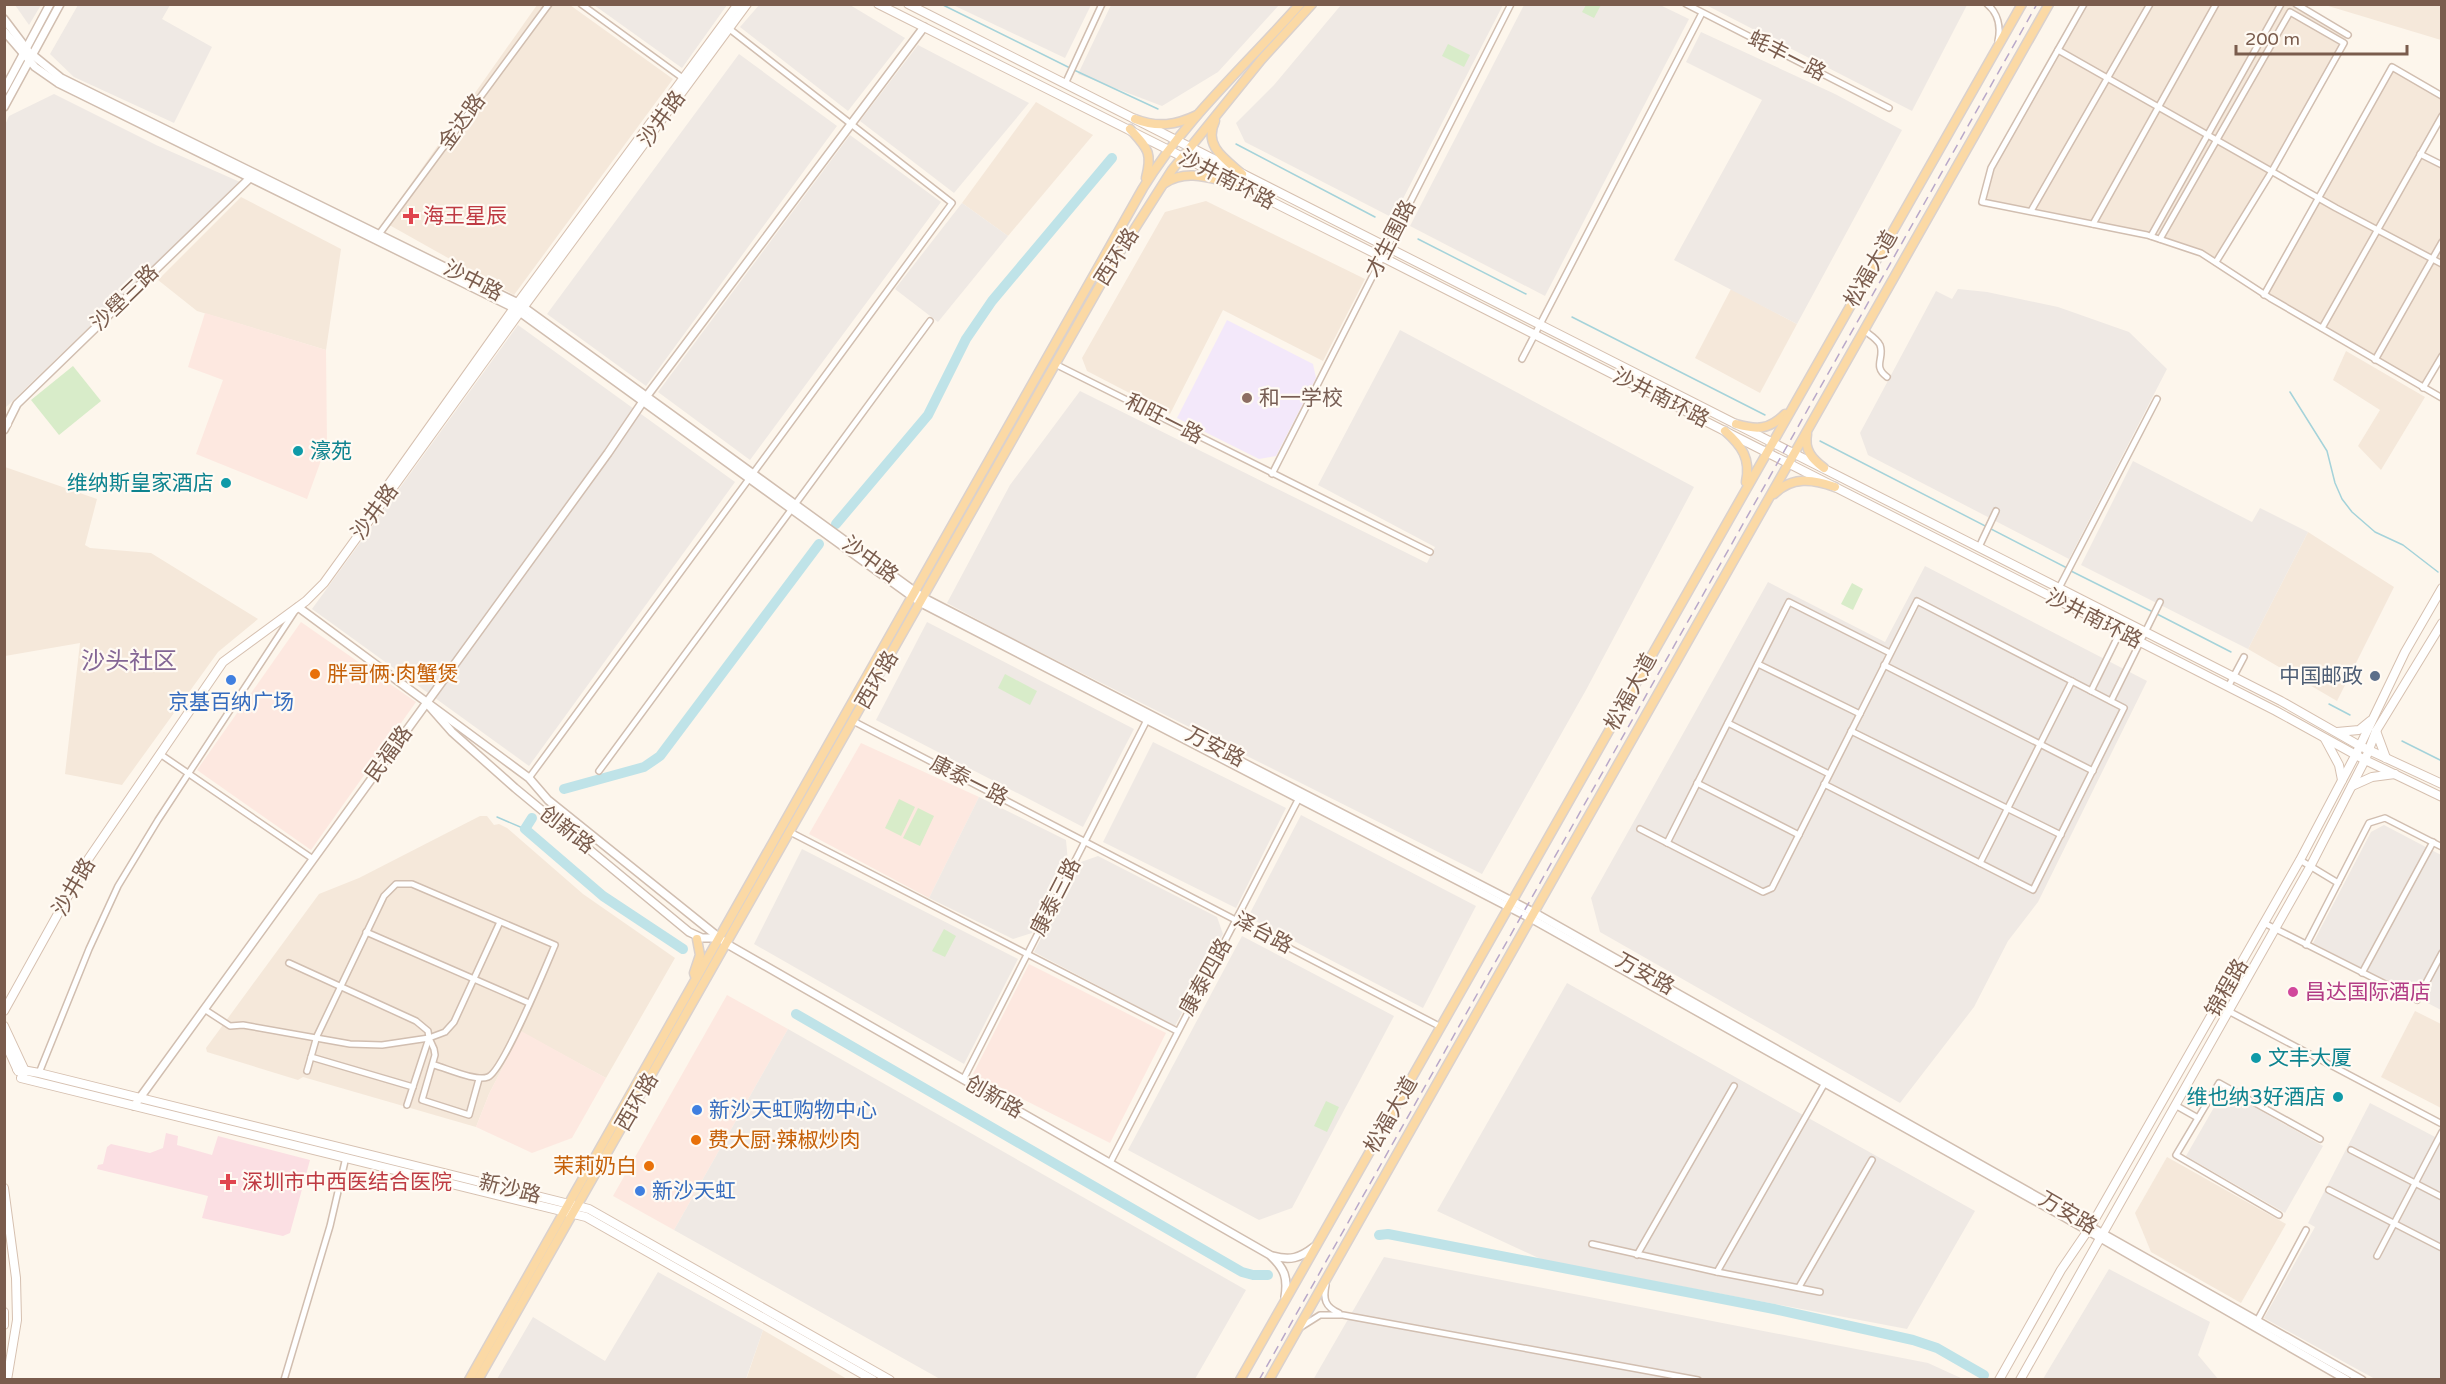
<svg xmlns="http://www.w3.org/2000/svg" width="2446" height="1384" viewBox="0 0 2446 1384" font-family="'Varela Round','Noto Sans SC',sans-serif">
	<rect width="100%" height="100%" fill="#fdf6ec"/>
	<g fill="#f5e8da">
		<polygon points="537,5 570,5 673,79 514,295 384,222"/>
		<polygon points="2084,5 2296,5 2348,35 2272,171 2216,262 2201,253 2147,235 1982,202 1991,168"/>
		<polygon points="2324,5 2441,5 2441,40 2325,5"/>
		<polygon points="2392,67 2441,96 2441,116 2421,154 2442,165 2441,356 2423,388 2264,295"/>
		<polygon points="1036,102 1093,135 1008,236 962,203"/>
		<polygon points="241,197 341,249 326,350 197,311 158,280"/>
		<polygon points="1206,201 1365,279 1323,361 1223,310 1170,414 1087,371 1082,358 1165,212"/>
		<polygon points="1731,289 1797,324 1760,393 1695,358"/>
		<polygon points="2346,351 2425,397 2381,470 2358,446 2380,410 2333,380"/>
		<polygon points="5,467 97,499 85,545 90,548 151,553 258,619 218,652 122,785 65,774 80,643 5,656"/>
		<polygon points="2308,532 2394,587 2337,701 2248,649"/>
		<polygon points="480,816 487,816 494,825 499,824 507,828 583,894 675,958 606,1078 521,1032 489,1094 476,1127 303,1077 298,1080 207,1052 206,1048 319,894 359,878"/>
		<polygon points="2415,1011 2441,1024 2441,1108 2381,1077"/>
		<polygon points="2167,1157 2286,1224 2241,1303 2151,1252 2135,1213"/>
		<polygon points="763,1330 847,1379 746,1380"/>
	</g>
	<g fill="#fde8e0">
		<polygon points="205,313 326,350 327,444 307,499 196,454 223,380 188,367"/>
		<polygon points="301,622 416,702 311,850 197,770"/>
		<polygon points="861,743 979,797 929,898 809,834"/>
		<polygon points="1029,964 1166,1033 1110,1143 973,1074"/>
		<polygon points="727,995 788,1029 674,1230 613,1196"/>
		<polygon points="521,1031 606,1078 572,1138 532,1153 476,1127 489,1094"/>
	</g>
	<g fill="#efe9e4">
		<polygon points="760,4 850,5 905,38 848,111 740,27"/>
		<polygon points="15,5 41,5 29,25"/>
		<polygon points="78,5 170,5 162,19 212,47 174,123 74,77 50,54"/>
		<polygon points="594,5 727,5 682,68"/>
		<polygon points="953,5 1091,5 1065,58"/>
		<polygon points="1111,5 1111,4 1279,5 1218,72 1162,106 1078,74"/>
		<polygon points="1341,5 1503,5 1393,218 1245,142 1236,123 1274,85"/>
		<polygon points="1524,5 1660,5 1689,19 1545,296 1410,226"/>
		<polygon points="1706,5 1967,4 1967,5 1912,111"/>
		<polygon points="1701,32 1835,94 1902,130 1797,324 1674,260 1762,100 1686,62"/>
		<polygon points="918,45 1029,103 954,193 860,121"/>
		<polygon points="739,54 837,126 646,386 547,314"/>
		<polygon points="54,94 156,145 240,182 5,408 5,125 9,116"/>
		<polygon points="850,135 941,202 750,460 658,392"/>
		<polygon points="962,203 1008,236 938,322 895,289"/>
		<polygon points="1958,289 1987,292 2058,307 2129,332 2167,369 2069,559 1868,455 1860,433 1936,291 1952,299"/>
		<polygon points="518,325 735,482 529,766 312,609"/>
		<polygon points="1400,330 1694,487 1586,690 1482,874 1014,639 947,603 1010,485 1080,391 1427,563 1435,547 1318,485"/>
		<polygon points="2133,461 2252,522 2260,508 2308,532 2248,649 2081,565"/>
		<polygon points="1925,566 2147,681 2038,902 2008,941 1974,1007 1900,1103 1600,932 1591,898 1768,582 1885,642"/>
		<polygon points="927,622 1134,729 1083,827 876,720"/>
		<polygon points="1153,742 1286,808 1236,908 1103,842"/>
		<polygon points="979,797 1066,840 1068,862 1032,933 1013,939 929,898"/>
		<polygon points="1301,815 1476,906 1423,1008 1248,917"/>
		<polygon points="2384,825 2441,855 2441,1010 2313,943 2371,832"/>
		<polygon points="802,849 1018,959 964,1064 754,944"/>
		<polygon points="1098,856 1217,917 1223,934 1175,1026 1034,952 1081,862"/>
		<polygon points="1242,936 1394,1016 1292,1208 1259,1220 1128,1150"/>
		<polygon points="1567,983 1975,1211 1907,1329 1543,1260 1437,1211"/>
		<polygon points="788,1029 1246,1290 1195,1379 940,1379 674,1230"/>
		<polygon points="2224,1090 2323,1146 2285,1213 2186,1156"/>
		<polygon points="2370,1103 2441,1140 2441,1379 2375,1379 2264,1318 2315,1227 2308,1223"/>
		<polygon points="1384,1257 1928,1363 1963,1379 1313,1380"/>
		<polygon points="2109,1269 2210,1322 2198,1355 2218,1379 2043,1379"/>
		<polygon points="658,1272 763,1330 746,1379 497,1379 533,1317 605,1361"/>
	</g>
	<polygon fill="#f3e8fa" points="1227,320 1313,364 1316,378 1276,456 1259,459 1177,418"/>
	<polygon fill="#fbdfe3" points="166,1133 178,1136 177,1145 212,1155 218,1136 310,1160 290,1233 283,1236 202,1218 208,1196 97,1169 98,1165 103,1164 107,1147 111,1144 150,1153 163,1148"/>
	<g fill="#d8ecc9">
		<polygon points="1586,5 1601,5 1594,18 1582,12"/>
		<polygon points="1448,44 1470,55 1464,67 1442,56"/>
		<polygon points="73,366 101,401 59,435 31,400"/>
		<polygon points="1852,583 1863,589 1853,610 1841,604"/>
		<polygon points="1005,674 1037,691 1030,705 998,688"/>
		<polygon points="899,799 915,807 901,836 885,828"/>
		<polygon points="918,808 934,816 920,846 903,838"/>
		<polygon points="944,929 956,936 945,957 932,951"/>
		<polygon points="1326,1101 1339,1107 1327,1132 1314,1126"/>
	</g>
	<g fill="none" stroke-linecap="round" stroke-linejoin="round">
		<g stroke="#a5d3da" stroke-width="1.5">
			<polyline points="941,4 1070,68"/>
			<polyline points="1074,70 1158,109"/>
			<polyline points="1236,144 1375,217"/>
			<polyline points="1418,239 1526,294"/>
			<polyline points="1572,317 1765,415"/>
			<polyline points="2290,392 2327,451 2335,483 2342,499 2352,512 2375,532 2403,545 2438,572"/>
			<polyline points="1820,441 2067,568"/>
			<polyline points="2071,571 2153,612"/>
			<polyline points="2157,614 2231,652"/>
			<polyline points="2329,704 2350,715"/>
			<polyline points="2402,741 2442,761"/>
			<polyline points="497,817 525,829"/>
		</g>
		<g stroke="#bfe3e8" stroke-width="10">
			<polyline points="836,524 928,415 966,339 992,301 1112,158"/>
			<polyline points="564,789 644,767 660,756 819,544"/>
			<polyline points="532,818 525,829 603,896 683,949"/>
			<polyline points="796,1014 1242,1272 1253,1275 1268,1275"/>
			<polyline points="1379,1235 1388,1234 1774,1309 1913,1340 1937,1348 1984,1375"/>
		</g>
		<g stroke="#d1beb0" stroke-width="8">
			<g id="minor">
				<polyline points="581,4 684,79"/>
				<polyline points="1686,4 1889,108"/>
				<path d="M1987,4c11,9 14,23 11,37"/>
				<polyline points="2084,4 1991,168 1982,202 2147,235 2201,253 2270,298 2442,398"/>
				<polyline points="2296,4 2348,35"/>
				<polyline points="2058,50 2336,208 2442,264"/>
				<polyline points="1065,84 1102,4"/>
				<polyline points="2420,154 2442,165"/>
				<polyline points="2031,211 2150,4"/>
				<polyline points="2093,224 2216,4"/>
				<polyline points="2151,236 2281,4"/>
				<polyline points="377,237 549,4"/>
				<polyline points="2160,239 2290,12 2344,43 2272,171 2216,262"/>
				<polyline points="2264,295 2392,67 2442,96"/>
				<polyline points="2322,328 2442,116"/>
				<path d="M1865,331c5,4 12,8 15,14 5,13 -8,21 7,32"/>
				<polyline points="1522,359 1702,13"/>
				<polyline points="2375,360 2442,242"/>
				<polyline points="1055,364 1430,552"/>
				<polyline points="2423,388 2442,356"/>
				<polyline points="1272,474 1511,4"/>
				<polyline points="1979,547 1996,511"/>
				<polyline points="2059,588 2157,399"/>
				<polyline points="1758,664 1860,714"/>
				<polyline points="1884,665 2093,771"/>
				<polyline points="2228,687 2244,657"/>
				<polyline points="2091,691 2125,622"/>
				<polyline points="2111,701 2160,602"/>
				<polyline points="853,721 1441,1027"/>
				<polyline points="1728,723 1829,774"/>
				<polyline points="1851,731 2061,835"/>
				<polyline points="160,754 313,859"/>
				<polyline points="599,771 930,321"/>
				<polyline points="529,778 952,203 727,27"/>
				<polyline points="1697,783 1799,835"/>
				<polyline points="1640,829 1763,892 1772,888 1917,601 2124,708 2033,890 1824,784"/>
				<polyline points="790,832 1177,1031"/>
				<polyline points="1667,843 1789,602 1890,653"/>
				<polyline points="2300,860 2338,883"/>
				<polyline points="1980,863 2072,681"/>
				<polyline points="2264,923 2417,1000 2442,953"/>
				<polyline points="366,932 529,1003"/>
				<polyline points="2306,945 2369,823 2385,818 2442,847"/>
				<polyline points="289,963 416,1021 428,1031 429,1038 407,1105"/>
				<polyline points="2362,973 2433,842"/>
				<polyline points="2217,1005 2442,1124"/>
				<polyline points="204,1009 230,1026 243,1025 350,1044 382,1045 429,1038 445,1032 454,1022 500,922"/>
				<polyline points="429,1038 434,1049 435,1055 422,1100 469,1115 479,1079"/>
				<polyline points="311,1057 413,1087"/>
				<path d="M307,1071l10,-35 67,-140 12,-12h16l143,61c-9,21 -52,126 -67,132 -12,5 -42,-9 -54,-12"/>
				<polyline points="39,1073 89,949 118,886 158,820 295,611"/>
				<polyline points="963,1080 1148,718"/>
				<polyline points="2175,1105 2198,1118"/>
				<polyline points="2351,1150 2442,1197"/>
				<polyline points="1110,1163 1300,796"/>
				<polyline points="2329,1190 2442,1248"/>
				<polyline points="2279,1215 2176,1155 2219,1083 2320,1139"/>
				<polyline points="1592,1244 1717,1272 1820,1292"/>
				<polyline points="1637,1255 1734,1086"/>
				<polyline points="2377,1256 2442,1132"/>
				<polyline points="1717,1272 1826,1081"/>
				<path d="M1326,1285c-3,14 -1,22 13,28"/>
				<polyline points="1799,1287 1872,1160"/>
				<polyline points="2256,1323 2306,1230"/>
				<polyline points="1301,1327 1320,1315 1343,1315 1698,1380"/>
				<polyline points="284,1380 330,1226 346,1157"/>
			</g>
		</g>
		<g stroke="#d1beb0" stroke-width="10">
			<g id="tertiary">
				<polyline points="4,19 29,52 61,78 518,303 924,598 1535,913 2362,1380"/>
				<polyline points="4,31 35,67 58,83 514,308 921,603 1532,919 2064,1217 2347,1380"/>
				<polyline points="4,90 50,4"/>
				<polyline points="4,107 60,4"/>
				<polyline points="4,430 17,404 253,175"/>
				<path d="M298,607l231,171 19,22 179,144 543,311c15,14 18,23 15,42"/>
				<polyline points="430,707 452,732 515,788 689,932 702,938 719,938"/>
				<polyline points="134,1106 608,453 646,397 924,27"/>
				<path d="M1273,1256c17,5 27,2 41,-9"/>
			</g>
		</g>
		<g stroke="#d6c0b0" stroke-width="10">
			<g id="secondary">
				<polyline points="878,4 1382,257 2276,711 2365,760 2442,797"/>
				<polyline points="908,4 2059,588 2281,701 2360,746 2442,784"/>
				<polyline points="4,422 7,424"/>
				<polyline points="386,488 514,308 738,4"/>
				<polyline points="2376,731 2386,758"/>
				<polyline points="2337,732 2359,730 2370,721"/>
				<polyline points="2325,739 2339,765 2342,780"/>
				<polyline points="2352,786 2372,777 2395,774"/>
				<polyline points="4,1011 89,858 223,662 306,601 324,583 520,312 747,4"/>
				<polyline points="4,1026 25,1071 23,1074"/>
				<polyline points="4,1040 18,1071"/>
				<polyline points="17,1069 39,1073 589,1209 890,1380"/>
				<polyline points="21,1078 586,1217 873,1380"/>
				<polyline points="4,1188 16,1278 17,1320 7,1380"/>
				<polyline points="4,1312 4,1325"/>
				<polyline points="1999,1380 2061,1270 2091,1226 2300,860 2356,754 2405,652 2442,588"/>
				<polyline points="2020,1380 2310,867 2365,760 2376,731 2442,623"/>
			</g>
		</g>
		<g stroke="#dad1cd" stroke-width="11">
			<g id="primary">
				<path d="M1135,119c23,9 41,6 62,-4"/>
				<path d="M1215,121c-12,25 10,38 27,53"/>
				<path d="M1130,129c17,19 23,23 16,49"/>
				<path d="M1165,183c22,-15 47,-4 70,1"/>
				<path d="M1736,424c21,6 33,6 49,-10"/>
				<path d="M1725,431c17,15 26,28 21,51"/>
				<path d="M1807,434c-3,16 5,25 17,34"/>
				<path d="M1774,494c18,-18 39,-15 61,-7"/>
				<polyline points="695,976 694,973 700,955 697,939"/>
				<path d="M469,1380l674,-1192c42,-69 104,-124 157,-184"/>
				<polyline points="478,1380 1111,266 1172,170 1261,60 1312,4"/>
				<polyline points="1240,1380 2022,4"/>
				<polyline points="1269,1380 2049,4"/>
			</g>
		</g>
		<use href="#minor" stroke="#fff" stroke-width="5"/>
		<use href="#tertiary" stroke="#fff" stroke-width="7"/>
		<use href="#secondary" stroke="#fff" stroke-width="8"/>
		<use href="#primary" stroke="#fbd9a5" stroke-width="8"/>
		<polyline stroke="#b9a8c9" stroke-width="1.5" stroke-dasharray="9 6" stroke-linecap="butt" points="1259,1380 2037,4"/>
	</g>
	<g fill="#e0444e" stroke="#fffaf3" stroke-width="2">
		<path d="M408 207h6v6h6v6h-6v6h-6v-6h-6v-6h6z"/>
		<path d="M225 1173h6v6h6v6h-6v6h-6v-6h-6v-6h6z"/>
	</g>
	<circle fill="#8d6e63" stroke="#fffaf3" stroke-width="2" cx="1247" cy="398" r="6"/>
	<g fill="#0f9aa8" stroke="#fffaf3" stroke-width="2">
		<circle cx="298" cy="451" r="6"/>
		<circle cx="226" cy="483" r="6"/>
		<circle cx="2256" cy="1058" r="6"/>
		<circle cx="2338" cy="1097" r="6"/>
	</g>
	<g fill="#e8710a" stroke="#fffaf3" stroke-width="2">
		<circle cx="315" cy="674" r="6"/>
		<circle cx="696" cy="1140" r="6"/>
		<circle cx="649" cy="1166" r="6"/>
	</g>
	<circle fill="#5c6f8a" stroke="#fffaf3" stroke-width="2" cx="2375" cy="676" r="6"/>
	<g fill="#3f7fe0" stroke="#fffaf3" stroke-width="2">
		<circle cx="231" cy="680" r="6"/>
		<circle cx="697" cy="1110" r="6"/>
		<circle cx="640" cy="1191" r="6"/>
	</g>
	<circle fill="#d1479c" stroke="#fffaf3" stroke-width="2" cx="2293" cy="992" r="6"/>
	<g text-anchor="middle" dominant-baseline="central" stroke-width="4.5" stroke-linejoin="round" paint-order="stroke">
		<g font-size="21" fill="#7a5c4d" stroke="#fffaf3">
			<text transform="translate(1787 56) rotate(27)">蚝丰一路</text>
			<text transform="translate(662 119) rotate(-54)">沙井路</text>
			<text transform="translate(462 122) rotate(-54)">金达路</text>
			<text transform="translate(1227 180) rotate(27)">沙井南环路</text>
			<text transform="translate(1391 239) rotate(-63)">才生围路</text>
			<text transform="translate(1117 257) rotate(-58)">西环路</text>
			<text transform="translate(1871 269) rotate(-60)">松福大道</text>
			<text transform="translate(473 281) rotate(27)">沙中路</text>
			<text transform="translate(125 298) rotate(-44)">沙壆三路</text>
			<text transform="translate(1661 398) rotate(27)">沙井南环路</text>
			<text transform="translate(1164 419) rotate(27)">和旺一路</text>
			<text transform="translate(375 512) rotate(-54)">沙井路</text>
			<text transform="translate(870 560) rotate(36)">沙中路</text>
			<text transform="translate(2094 619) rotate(27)">沙井南环路</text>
			<text transform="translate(877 680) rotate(-60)">西环路</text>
			<text transform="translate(1631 692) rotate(-61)">松福大道</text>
			<text transform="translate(1215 747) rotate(27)">万安路</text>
			<text transform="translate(389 754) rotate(-54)">民福路</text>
			<text transform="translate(969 781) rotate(27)">康泰一路</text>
			<text transform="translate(567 830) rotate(38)">创新路</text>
			<text transform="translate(74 887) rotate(-60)">沙井路</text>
			<text transform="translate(1056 897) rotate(-63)">康泰三路</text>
			<text transform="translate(1263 933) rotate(28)">泽台路</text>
			<text transform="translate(1645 974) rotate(29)">万安路</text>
			<text transform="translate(1206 977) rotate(-61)">康泰四路</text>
			<text transform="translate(2227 988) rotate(-60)">锦程路</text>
			<text transform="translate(994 1097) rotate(30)">创新路</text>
			<text transform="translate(637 1102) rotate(-60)">西环路</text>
			<text transform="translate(1391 1115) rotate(-60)">松福大道</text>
			<text transform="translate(510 1189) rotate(14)">新沙路</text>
			<text transform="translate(2068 1213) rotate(30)">万安路</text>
		</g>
		<g font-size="21" fill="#be3a42" stroke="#fffaf3" text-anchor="start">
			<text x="423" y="216">海王星辰</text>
			<text x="242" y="1182">深圳市中西医结合医院</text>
		</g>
		<g font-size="21" fill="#785e54" stroke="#fffaf3" text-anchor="start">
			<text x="1259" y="398">和一学校</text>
		</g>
		<g font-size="21" fill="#0d838f" stroke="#fffaf3" text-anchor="start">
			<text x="310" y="451">濠苑</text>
			<text x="214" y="483" text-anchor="end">维纳斯皇家酒店</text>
			<text x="2268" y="1058">文丰大厦</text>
			<text x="2326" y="1097" text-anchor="end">维也纳3好酒店</text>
		</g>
		<g font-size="21" fill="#c56008" stroke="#fffaf3" text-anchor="start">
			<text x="327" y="674">胖哥俩·肉蟹煲</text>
			<text x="708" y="1140">费大厨·辣椒炒肉</text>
			<text x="637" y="1166" text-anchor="end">茉莉奶白</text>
		</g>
		<g font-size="21" fill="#4e5e75" stroke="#fffaf3" text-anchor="end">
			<text x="2363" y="676">中国邮政</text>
		</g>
		<g font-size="21" fill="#366cbe" stroke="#fffaf3" text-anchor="start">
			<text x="231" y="702" text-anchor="middle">京基百纳广场</text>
			<text x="709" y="1110">新沙天虹购物中心</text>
			<text x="652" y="1191">新沙天虹</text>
		</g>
		<g font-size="21" fill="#b23c85" stroke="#fffaf3" text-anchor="start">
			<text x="2305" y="992">昌达国际酒店</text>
		</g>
		<g font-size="24" fill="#846695" stroke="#fffaf3">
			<text x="129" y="661">沙头社区</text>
		</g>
	</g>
	<rect width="2446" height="1384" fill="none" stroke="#7a5c4d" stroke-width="12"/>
	<path d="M2236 45v9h171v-9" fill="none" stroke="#7a5c4d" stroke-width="3"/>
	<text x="2245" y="45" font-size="18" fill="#7a5c4d" stroke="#fffaf3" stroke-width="4.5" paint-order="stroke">200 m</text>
</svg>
